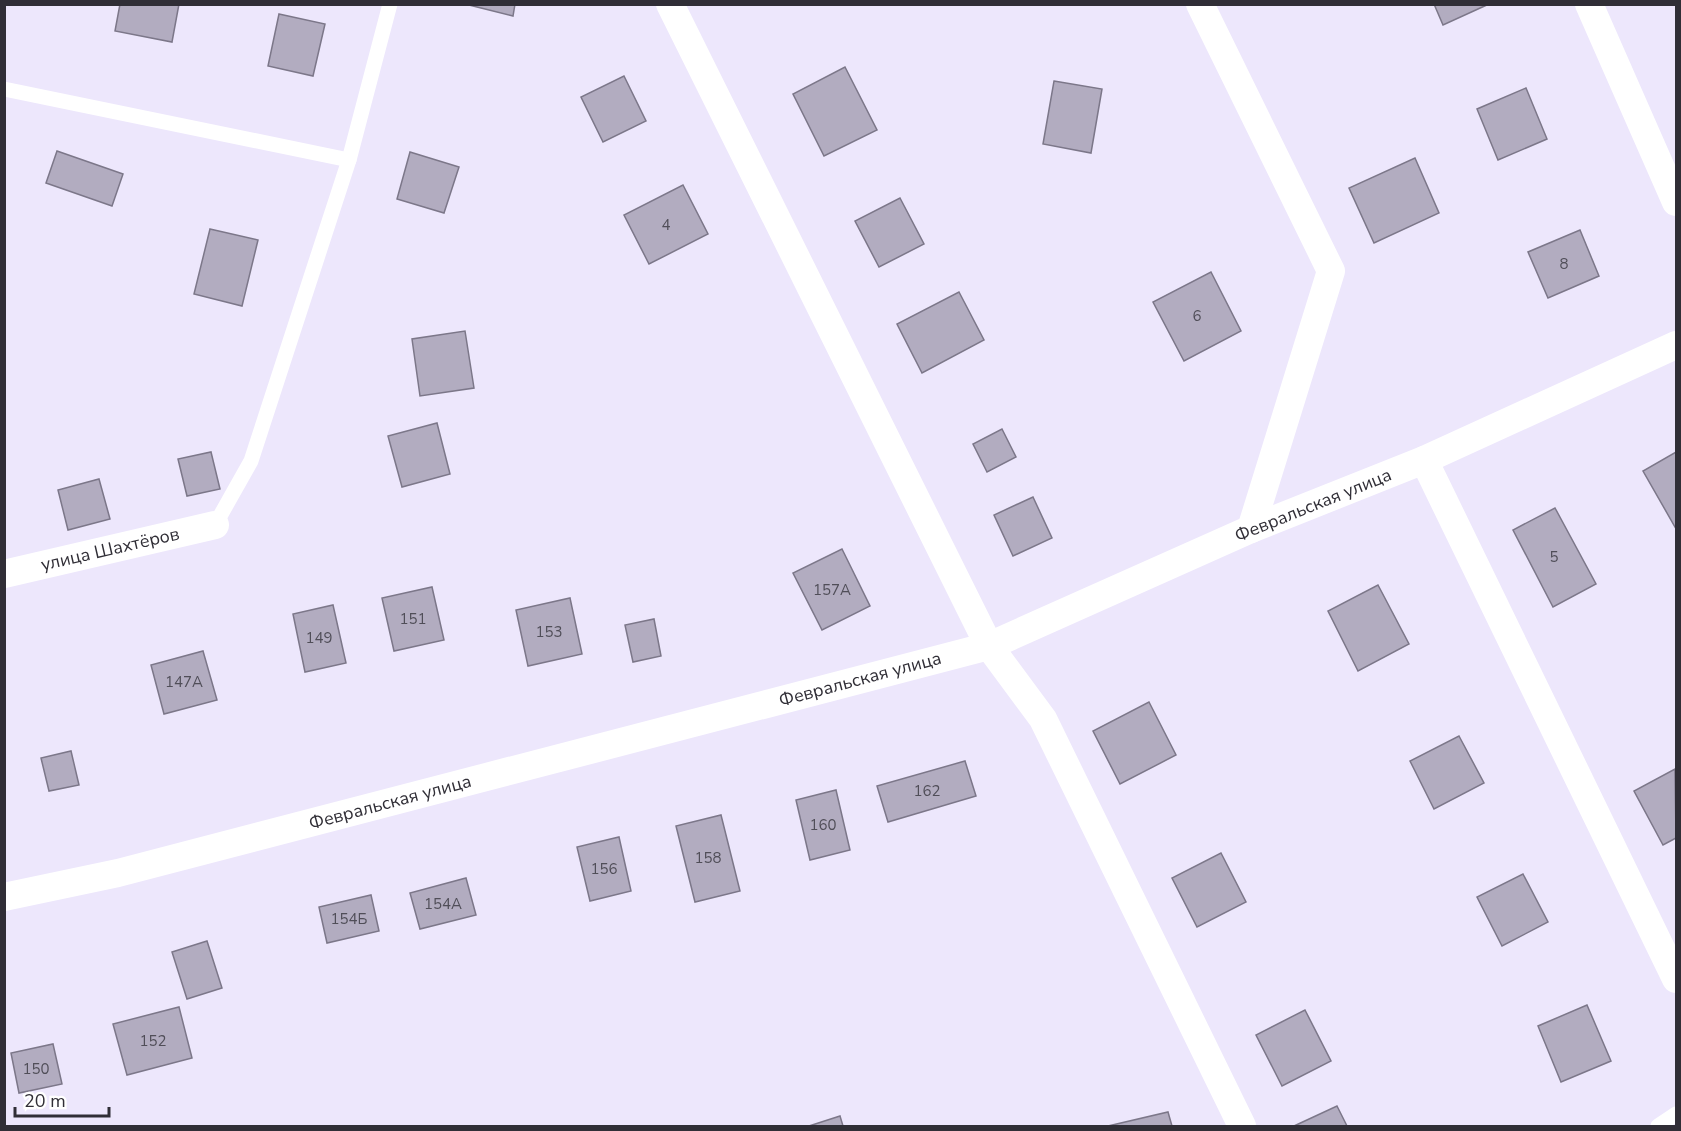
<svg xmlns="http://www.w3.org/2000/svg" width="1681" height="1131" viewBox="0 0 1681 1131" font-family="'Nunito Sans',sans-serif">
	<rect width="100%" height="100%" fill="#ede7fc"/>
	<g fill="#b2acc0" stroke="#7c7789" stroke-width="1.5">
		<polygon points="120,4 179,4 172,42 115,31"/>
		<polygon points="465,4 515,4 513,16"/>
		<polygon points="1434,4 1489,4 1443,25"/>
		<polygon points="279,14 325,24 313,76 268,66"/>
		<polygon points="845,67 877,130 824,156 793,94"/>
		<polygon points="624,76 646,121 603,142 581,97"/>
		<polygon points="1054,81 1102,89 1091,153 1043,144"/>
		<polygon points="1526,88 1547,139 1498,160 1477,109"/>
		<polygon points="57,151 123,174 112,206 46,183"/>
		<polygon points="410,152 459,167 444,213 397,199"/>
		<polygon points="1415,158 1439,213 1374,243 1349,188"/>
		<polygon points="683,185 708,234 649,264 624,215"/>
		<polygon points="900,198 924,244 879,267 855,221"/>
		<polygon points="210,229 258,240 242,306 194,294"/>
		<polygon points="1580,230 1599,276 1548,298 1528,252"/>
		<polygon points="1211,272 1241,331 1184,361 1153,302"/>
		<polygon points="959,292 984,340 922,373 897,324"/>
		<polygon points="465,331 474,388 420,396 412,339"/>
		<polygon points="437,423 450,474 402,487 388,436"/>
		<polygon points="1002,429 1016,457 987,472 973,444"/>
		<polygon points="211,452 220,489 187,496 178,459"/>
		<polygon points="1676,452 1676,526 1675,527 1643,471"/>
		<polygon points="99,479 110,519 68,530 58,490"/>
		<polygon points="1033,497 1052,538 1013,556 994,515"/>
		<polygon points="1555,508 1596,584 1553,607 1513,530"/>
		<polygon points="842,549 870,606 822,630 793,573"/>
		<polygon points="1378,585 1409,644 1358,671 1328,611"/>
		<polygon points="432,587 444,640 394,651 382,598"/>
		<polygon points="570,598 582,654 528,666 516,610"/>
		<polygon points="333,605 346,663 305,672 293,614"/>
		<polygon points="654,619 661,656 633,662 625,625"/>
		<polygon points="203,651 217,700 164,714 151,665"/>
		<polygon points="1149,702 1176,755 1120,784 1093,731"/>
		<polygon points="1459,736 1484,783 1434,809 1410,761"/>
		<polygon points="71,751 79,785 49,791 41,758"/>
		<polygon points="965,761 976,796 888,822 877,786"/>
		<polygon points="1675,769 1676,838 1663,845 1634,791"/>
		<polygon points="836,790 850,850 810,860 796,800"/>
		<polygon points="721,815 740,891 695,902 676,826"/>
		<polygon points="619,837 631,891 590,901 577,847"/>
		<polygon points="1221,853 1246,902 1197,927 1172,878"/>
		<polygon points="1523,874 1548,922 1502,946 1477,897"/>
		<polygon points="466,878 476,915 420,929 410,893"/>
		<polygon points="371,895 379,931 327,943 319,907"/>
		<polygon points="207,941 222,988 187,999 172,952"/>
		<polygon points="1587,1005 1611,1061 1561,1082 1538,1026"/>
		<polygon points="179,1007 192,1058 127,1075 113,1024"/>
		<polygon points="1305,1010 1331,1061 1282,1086 1256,1035"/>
		<polygon points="53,1044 62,1084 19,1093 11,1053"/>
		<polygon points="1337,1106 1347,1126 1294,1126"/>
		<polygon points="1168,1112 1172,1126 1108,1126"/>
		<polygon points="840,1116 843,1126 809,1126"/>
	</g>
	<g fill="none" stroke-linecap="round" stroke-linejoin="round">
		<g stroke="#fff" stroke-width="15">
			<polyline points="4,89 349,160"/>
			<polyline points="215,525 251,461 349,160 390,4"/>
			<polyline points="1658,1126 1676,1114"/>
		</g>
		<g stroke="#fff" stroke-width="28">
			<polyline points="670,4 989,646 1043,719 1242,1126"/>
			<polyline points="1200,4 1331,271 1251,529"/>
			<polyline points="1589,4 1676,202"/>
			<polyline points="1424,460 1676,979"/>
			<polyline points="4,574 215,525"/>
			<polyline points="4,897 118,873 989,646 1251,529 1424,460 1676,345"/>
		</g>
	</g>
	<g text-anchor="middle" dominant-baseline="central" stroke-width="4.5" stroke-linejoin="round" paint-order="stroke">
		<g font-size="15" fill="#504e58">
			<text x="666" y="225">4</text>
			<text x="1564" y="264">8</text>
			<text x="1197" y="316">6</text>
			<text x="1554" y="557">5</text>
			<text x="832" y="590">157А</text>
			<text x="413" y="619">151</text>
			<text x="549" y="632">153</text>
			<text x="319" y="638">149</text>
			<text x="184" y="682">147А</text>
			<text x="927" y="791">162</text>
			<text x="823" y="825">160</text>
			<text x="708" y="858">158</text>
			<text x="604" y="869">156</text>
			<text x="443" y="904">154А</text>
			<text x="349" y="919">154Б</text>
			<text x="153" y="1041">152</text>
			<text x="36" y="1069">150</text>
		</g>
		<g font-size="18" fill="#302e36" stroke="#fff">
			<text transform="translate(1313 505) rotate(-22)">Февральская улица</text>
			<text transform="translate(110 549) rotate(-13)">улица Шахтёров</text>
			<text transform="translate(860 679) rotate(-15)">Февральская улица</text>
			<text transform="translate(390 802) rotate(-15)">Февральская улица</text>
		</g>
	</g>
	<rect width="1681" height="1131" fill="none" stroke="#302e36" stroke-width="12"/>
	<path d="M15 1107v9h94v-9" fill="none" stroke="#302e36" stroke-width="3"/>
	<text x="24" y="1107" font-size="18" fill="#302e36" stroke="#ffffff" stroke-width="4.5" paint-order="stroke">20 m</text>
</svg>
